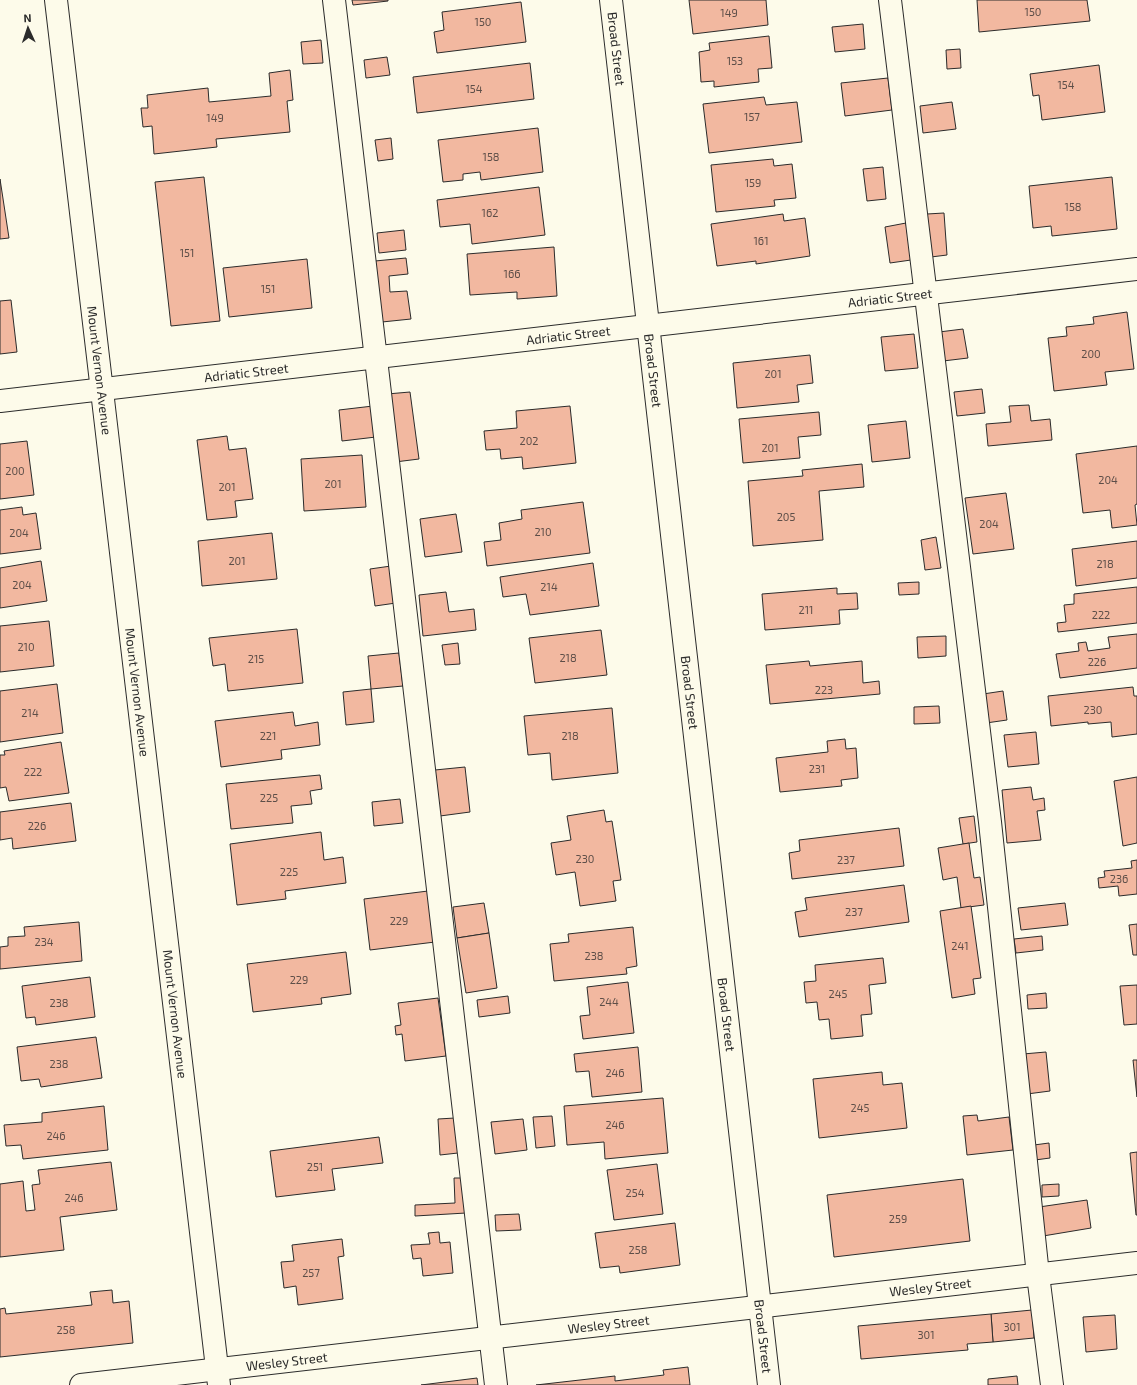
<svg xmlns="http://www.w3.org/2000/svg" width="1137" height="1385" viewBox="0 0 1137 1385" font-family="'Exo 2',sans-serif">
	<rect width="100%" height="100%" fill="#fdfbea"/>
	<g fill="#f2b8a0" stroke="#2b2b2b">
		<polygon points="352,0 388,0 388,1 353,5"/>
		<polygon points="689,0 766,0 768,25 693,34"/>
		<polygon points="977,0 1087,0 1090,21 979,32"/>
		<polygon points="521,2 526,42 437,53 434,32 444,30 442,12"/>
		<polygon points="863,24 865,49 835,52 832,27"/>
		<polygon points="769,36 772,68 758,69 759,82 714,87 714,81 701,82 699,52 710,50 709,43"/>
		<polygon points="321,40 323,63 303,64 301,42"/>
		<polygon points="960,49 961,68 947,69 946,50"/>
		<polygon points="387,57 390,75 366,78 364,60"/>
		<polygon points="530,63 534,99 417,113 413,77"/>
		<polygon points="1099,65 1105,112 1042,120 1039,95 1033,96 1030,74"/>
		<polygon points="290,70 293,100 287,101 290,132 216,139 217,147 154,154 152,126 143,127 141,108 148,108 147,95 208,88 209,102 271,96 269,73"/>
		<polygon points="888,78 892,110 845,116 841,83"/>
		<polygon points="764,97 766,105 797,102 802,142 709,153 703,104"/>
		<polygon points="952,102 956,129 923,133 920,106"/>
		<polygon points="538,128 543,172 481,180 480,172 463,174 463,180 443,182 438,140"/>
		<polygon points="391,138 393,159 378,161 375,140"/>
		<polygon points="773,159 774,166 792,164 796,198 774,200 775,206 716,212 711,165"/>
		<polygon points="883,167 886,199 867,201 863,169"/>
		<polygon points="204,177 220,321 171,326 155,182"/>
		<polygon points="1112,177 1117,229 1052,236 1051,226 1033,228 1029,186"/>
		<polygon points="0,179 9,238 0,239"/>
		<polygon points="539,187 545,235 472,244 470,224 440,227 437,200"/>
		<polygon points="944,213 947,255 931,257 927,214"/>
		<polygon points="783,214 784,221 805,218 810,256 756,264 756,261 717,266 711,224"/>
		<polygon points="906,223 911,260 890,263 885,227"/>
		<polygon points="404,230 406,250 379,253 377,233"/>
		<polygon points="554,247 557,296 517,299 517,292 470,295 467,254"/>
		<polygon points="406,258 408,274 389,276 390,292 407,291 411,319 382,322 375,261"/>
		<polygon points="307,259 312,308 229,317 223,268"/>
		<polygon points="11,300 17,352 0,354 0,301"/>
		<polygon points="1127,312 1134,369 1105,372 1107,385 1054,391 1048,338 1067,336 1066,327 1094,324 1093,317"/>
		<polygon points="963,329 968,358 943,361 939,332"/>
		<polygon points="914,334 918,368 885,371 881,337"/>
		<polygon points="810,355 813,383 797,385 799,402 737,408 733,363"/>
		<polygon points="982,389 985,413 957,416 954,392"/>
		<polygon points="410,392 419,459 395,462 387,394"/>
		<polygon points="1029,405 1031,421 1050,419 1052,440 988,446 986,424 1011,422 1009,406"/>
		<polygon points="373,406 376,437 342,441 339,410"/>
		<polygon points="570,406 576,463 523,469 522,457 501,459 500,449 486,450 484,431 517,428 516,411"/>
		<polygon points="819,412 821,435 798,437 800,458 743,463 739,419"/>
		<polygon points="906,421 910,458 872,462 868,425"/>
		<polygon points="227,436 229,450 246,448 253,499 235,501 237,517 207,520 197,440"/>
		<polygon points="27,441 34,495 0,499 0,444"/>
		<polygon points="1137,446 1137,504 1135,505 1137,525 1112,528 1110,510 1083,513 1076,454"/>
		<polygon points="362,455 366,507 304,511 301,459"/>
		<polygon points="862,464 864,487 819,491 823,540 753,546 748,481 803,476 802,470"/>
		<polygon points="1006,493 1014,549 973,554 965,498"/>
		<polygon points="583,502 590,553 487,566 484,542 501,540 499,523 522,519 521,510"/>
		<polygon points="22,507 23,515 36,513 41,549 0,554 0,510"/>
		<polygon points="456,514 462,552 425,557 420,519"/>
		<polygon points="272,533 277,579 202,586 198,541"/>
		<polygon points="936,537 941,568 925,570 921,540"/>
		<polygon points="1137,541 1137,578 1076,586 1072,549"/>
		<polygon points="41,561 47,601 0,608 0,568"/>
		<polygon points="593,563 599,606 530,615 526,594 503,597 500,577"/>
		<polygon points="391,566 396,603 375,606 370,569"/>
		<polygon points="919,582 919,594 899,595 898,583"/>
		<polygon points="1137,587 1137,623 1058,632 1057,623 1066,622 1064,605 1074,604 1074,594"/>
		<polygon points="837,588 837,594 857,593 858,609 839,610 840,624 765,630 762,594"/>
		<polygon points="446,592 449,612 474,609 476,630 423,636 419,595"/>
		<polygon points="49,621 54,666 0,672 0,626"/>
		<polygon points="297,629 303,683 228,691 225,664 213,666 209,638"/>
		<polygon points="601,630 607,675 535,683 529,638"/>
		<polygon points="1137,634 1137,668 1060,678 1056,654 1079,651 1078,643 1086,642 1088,651 1110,648 1108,637"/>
		<polygon points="946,636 946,656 918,658 917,637"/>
		<polygon points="458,643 460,664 445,665 442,645"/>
		<polygon points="399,653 403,686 371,689 368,656"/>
		<polygon points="809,661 810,666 862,661 863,683 879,681 880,694 770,704 766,665"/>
		<polygon points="57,684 63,733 0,742 0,691"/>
		<polygon points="1133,687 1134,696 1137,696 1137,734 1112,737 1111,722 1088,724 1088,722 1051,726 1048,696"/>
		<polygon points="371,689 374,722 346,725 343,692"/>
		<polygon points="1003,691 1007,720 986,723 983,694"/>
		<polygon points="939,706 940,723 914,724 914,707"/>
		<polygon points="612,708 618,773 552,780 550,753 528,755 524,716"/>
		<polygon points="293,712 295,726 318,722 320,745 281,750 282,759 221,767 215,721"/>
		<polygon points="1036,732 1039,764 1008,767 1004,735"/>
		<polygon points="845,739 846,749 856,748 858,778 841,780 842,786 780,792 776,758 828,752 827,741"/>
		<polygon points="61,742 69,793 9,801 6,787 0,788 0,755 5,755 4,751"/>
		<polygon points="465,767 470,812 440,816 435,770"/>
		<polygon points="320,775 322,789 310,791 312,804 291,806 293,823 231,829 226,784"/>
		<polygon points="1137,777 1137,843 1123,846 1114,781"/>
		<polygon points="1031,787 1033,800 1044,798 1045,810 1037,811 1041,840 1007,843 1002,790"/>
		<polygon points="400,799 403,823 374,826 372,802"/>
		<polygon points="71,803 76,841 13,849 12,838 0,840 0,812"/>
		<polygon points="604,810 606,822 612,821 621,880 613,881 616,901 580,906 575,872 556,875 551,843 571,840 567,816"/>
		<polygon points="974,816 977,842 963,844 959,818"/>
		<polygon points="899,828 904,866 792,879 789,853 800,851 799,840"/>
		<polygon points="321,832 324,860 343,857 346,883 285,891 286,899 237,905 230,844"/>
		<polygon points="969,843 974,878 980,877 984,905 961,908 957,877 943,880 938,848"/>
		<polygon points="1137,860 1137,894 1119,896 1118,886 1099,888 1098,878 1105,877 1104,871 1132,868 1131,861"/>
		<polygon points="904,885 909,922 799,937 795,912 807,910 805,898"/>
		<polygon points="428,891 435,942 370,950 364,899"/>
		<polygon points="484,903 489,933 457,938 453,907"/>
		<polygon points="1065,903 1068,925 1021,930 1018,908"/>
		<polygon points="971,906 981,978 973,979 975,994 952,998 940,911"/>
		<polygon points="79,922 82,961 0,969 0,947 8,946 8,937 25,936 24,927"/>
		<polygon points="1137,924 1137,955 1133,955 1129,925"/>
		<polygon points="633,927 637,966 626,968 627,974 554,981 550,944 569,942 568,934"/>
		<polygon points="489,933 497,988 466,993 457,938"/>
		<polygon points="1042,936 1043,950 1016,953 1014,939"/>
		<polygon points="346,952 351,994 321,998 322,1004 253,1012 247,964"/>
		<polygon points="883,958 886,983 869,985 872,1014 861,1015 863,1036 831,1039 829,1019 819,1020 817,1002 806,1003 804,982 816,981 815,965"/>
		<polygon points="90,977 95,1017 36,1025 35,1017 26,1018 22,986"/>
		<polygon points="628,982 634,1033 583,1039 580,1016 590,1015 587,987"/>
		<polygon points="1137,985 1137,1024 1124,1025 1120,986"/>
		<polygon points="1046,993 1047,1008 1028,1009 1027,995"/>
		<polygon points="508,996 510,1013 479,1017 477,1000"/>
		<polygon points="438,998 446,1056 405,1061 402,1034 396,1035 395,1026 401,1025 398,1003"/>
		<polygon points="96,1037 102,1078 41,1087 39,1079 21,1081 17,1047"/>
		<polygon points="638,1047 642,1092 592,1097 589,1071 576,1072 574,1054"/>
		<polygon points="1046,1052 1050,1091 1027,1094 1023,1054"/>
		<polygon points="1133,1060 1137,1060 1137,1097"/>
		<polygon points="882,1072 883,1085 902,1083 907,1128 819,1138 813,1079"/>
		<polygon points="663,1098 668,1153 605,1159 604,1142 567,1145 564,1106"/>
		<polygon points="104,1106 108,1150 23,1159 21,1145 6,1146 4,1125 42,1122 42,1113"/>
		<polygon points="977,1115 978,1121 1009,1117 1013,1150 967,1155 963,1116"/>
		<polygon points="552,1116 555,1146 536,1148 533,1117"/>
		<polygon points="455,1118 458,1153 440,1155 438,1119"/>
		<polygon points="523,1119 527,1150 495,1154 491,1122"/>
		<polygon points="379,1137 383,1163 332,1169 335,1190 276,1197 270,1151"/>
		<polygon points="1049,1143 1050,1158 1035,1160 1034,1145"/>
		<polygon points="1137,1152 1137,1215 1136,1215 1130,1153"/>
		<polygon points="111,1162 117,1210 60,1217 64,1250 0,1257 0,1184 23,1181 26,1211 35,1210 32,1185 40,1184 38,1170"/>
		<polygon points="657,1164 663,1214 614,1220 607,1170"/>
		<polygon points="454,1178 464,1178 466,1213 415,1216 415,1205 455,1203"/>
		<polygon points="963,1179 970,1241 834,1257 827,1195"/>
		<polygon points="1059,1184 1059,1196 1042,1197 1042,1185"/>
		<polygon points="1087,1200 1091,1228 1043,1236 1039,1207"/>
		<polygon points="519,1214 521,1230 496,1231 495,1215"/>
		<polygon points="675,1223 680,1265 620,1273 619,1266 600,1268 595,1233"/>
		<polygon points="439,1232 440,1243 450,1242 453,1273 423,1276 421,1258 413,1259 411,1245 430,1244 428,1233"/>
		<polygon points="342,1239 344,1256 338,1257 343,1299 298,1305 296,1286 284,1288 281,1262 294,1261 292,1245"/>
		<polygon points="112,1290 113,1303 129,1301 133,1343 0,1357 0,1309 5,1308 6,1314 92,1305 90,1292"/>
		<polygon points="1032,1310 1034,1338 993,1342 991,1314"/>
		<polygon points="991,1314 993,1342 967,1344 968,1350 861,1359 858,1326"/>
		<polygon points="1115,1315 1117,1349 1086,1352 1083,1317"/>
		<polygon points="688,1367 690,1385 536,1385 615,1376 615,1381 664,1375 663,1370"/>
		<polygon points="1017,1376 1018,1385 988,1385 988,1379"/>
		<polygon points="477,1378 478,1385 421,1385"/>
	</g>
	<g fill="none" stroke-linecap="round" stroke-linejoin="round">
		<g stroke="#2b2b2b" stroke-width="24">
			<g id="minor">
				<path id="s1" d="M56,0l163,1385"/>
				<polyline points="334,0 496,1385"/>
				<path id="s2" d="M611,0l158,1385"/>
				<polyline points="890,0 990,822 1038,1275 1052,1385"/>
				<path id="s3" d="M0,401l1137,-132"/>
				<path id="s4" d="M81,1385l1056,-122"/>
			</g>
		</g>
		<use href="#minor" stroke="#fdfbea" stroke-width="22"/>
	</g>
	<g text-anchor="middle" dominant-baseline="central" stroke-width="3" stroke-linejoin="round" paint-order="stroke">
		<g font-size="11" fill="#5d4e48">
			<text x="1033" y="11">150</text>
			<text x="729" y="12">149</text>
			<text x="483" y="21">150</text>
			<text x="735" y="60">153</text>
			<text x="1066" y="84">154</text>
			<text x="474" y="88">154</text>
			<text x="752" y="116">157</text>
			<text x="215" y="117">149</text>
			<text x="491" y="156">158</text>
			<text x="753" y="182">159</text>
			<text x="1073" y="206">158</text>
			<text x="490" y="212">162</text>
			<text x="761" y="240">161</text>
			<text x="187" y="252">151</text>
			<text x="512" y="273">166</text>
			<text x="268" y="288">151</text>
			<text x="1091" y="353">200</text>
			<text x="773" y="373">201</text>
			<text x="529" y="440">202</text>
			<text x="770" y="447">201</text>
			<text x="15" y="470">200</text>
			<text x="1108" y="479">204</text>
			<text x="333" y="483">201</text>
			<text x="227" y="486">201</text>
			<text x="786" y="516">205</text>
			<text x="989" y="523">204</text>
			<text x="543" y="531">210</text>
			<text x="19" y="532">204</text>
			<text x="237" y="560">201</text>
			<text x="1105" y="563">218</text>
			<text x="22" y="584">204</text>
			<text x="549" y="586">214</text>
			<text x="806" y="609">211</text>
			<text x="1101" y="614">222</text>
			<text x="26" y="646">210</text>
			<text x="568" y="657">218</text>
			<text x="256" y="658">215</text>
			<text x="1097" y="661">226</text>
			<text x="824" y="689">223</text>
			<text x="1093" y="709">230</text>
			<text x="30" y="712">214</text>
			<text x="268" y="735">221</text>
			<text x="570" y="735">218</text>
			<text x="817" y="768">231</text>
			<text x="33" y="771">222</text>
			<text x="269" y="797">225</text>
			<text x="37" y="825">226</text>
			<text x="585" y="858">230</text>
			<text x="846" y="859">237</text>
			<text x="289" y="871">225</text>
			<text x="1119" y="878">236</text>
			<text x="854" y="911">237</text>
			<text x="399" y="920">229</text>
			<text x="44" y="941">234</text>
			<text x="960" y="945">241</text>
			<text x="594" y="955">238</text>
			<text x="299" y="979">229</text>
			<text x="838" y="993">245</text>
			<text x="609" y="1001">244</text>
			<text x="59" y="1002">238</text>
			<text x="59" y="1063">238</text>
			<text x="615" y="1072">246</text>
			<text x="860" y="1107">245</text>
			<text x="615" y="1124">246</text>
			<text x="56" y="1135">246</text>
			<text x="315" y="1166">251</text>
			<text x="635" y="1192">254</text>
			<text x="74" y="1197">246</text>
			<text x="898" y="1218">259</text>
			<text x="638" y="1249">258</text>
			<text x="311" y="1272">257</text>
			<text x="1012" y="1326">301</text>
			<text x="66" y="1329">258</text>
			<text x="926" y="1334">301</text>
		</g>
		<g font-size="13" fill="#2b2b2b" stroke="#fdfbea">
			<text stroke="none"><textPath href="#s2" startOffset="49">Broad Street</textPath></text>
			<text stroke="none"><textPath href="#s3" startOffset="896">Adriatic Street</textPath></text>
			<text stroke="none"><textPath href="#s3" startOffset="572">Adriatic Street</textPath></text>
			<text stroke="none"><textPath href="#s1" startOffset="373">Mount Vernon Avenue</textPath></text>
			<text stroke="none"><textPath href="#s2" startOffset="373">Broad Street</textPath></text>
			<text stroke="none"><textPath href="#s3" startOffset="248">Adriatic Street</textPath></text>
			<text stroke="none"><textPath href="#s2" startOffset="697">Broad Street</textPath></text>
			<text stroke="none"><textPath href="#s1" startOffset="697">Mount Vernon Avenue</textPath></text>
			<text stroke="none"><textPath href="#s1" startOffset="1021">Mount Vernon Avenue</textPath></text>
			<text stroke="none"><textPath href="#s2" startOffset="1021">Broad Street</textPath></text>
			<text stroke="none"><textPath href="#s4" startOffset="855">Wesley Street</textPath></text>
			<text stroke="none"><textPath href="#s4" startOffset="531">Wesley Street</textPath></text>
			<text stroke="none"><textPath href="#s2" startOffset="1345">Broad Street</textPath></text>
			<text stroke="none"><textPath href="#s4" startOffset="207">Wesley Street</textPath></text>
		</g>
	</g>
	<g transform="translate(28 28) rotate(357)" stroke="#fdfbea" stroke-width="3" paint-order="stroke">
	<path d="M0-3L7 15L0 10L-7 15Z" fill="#2b2b2b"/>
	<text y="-6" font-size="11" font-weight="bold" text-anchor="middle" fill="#2b2b2b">N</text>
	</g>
</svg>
